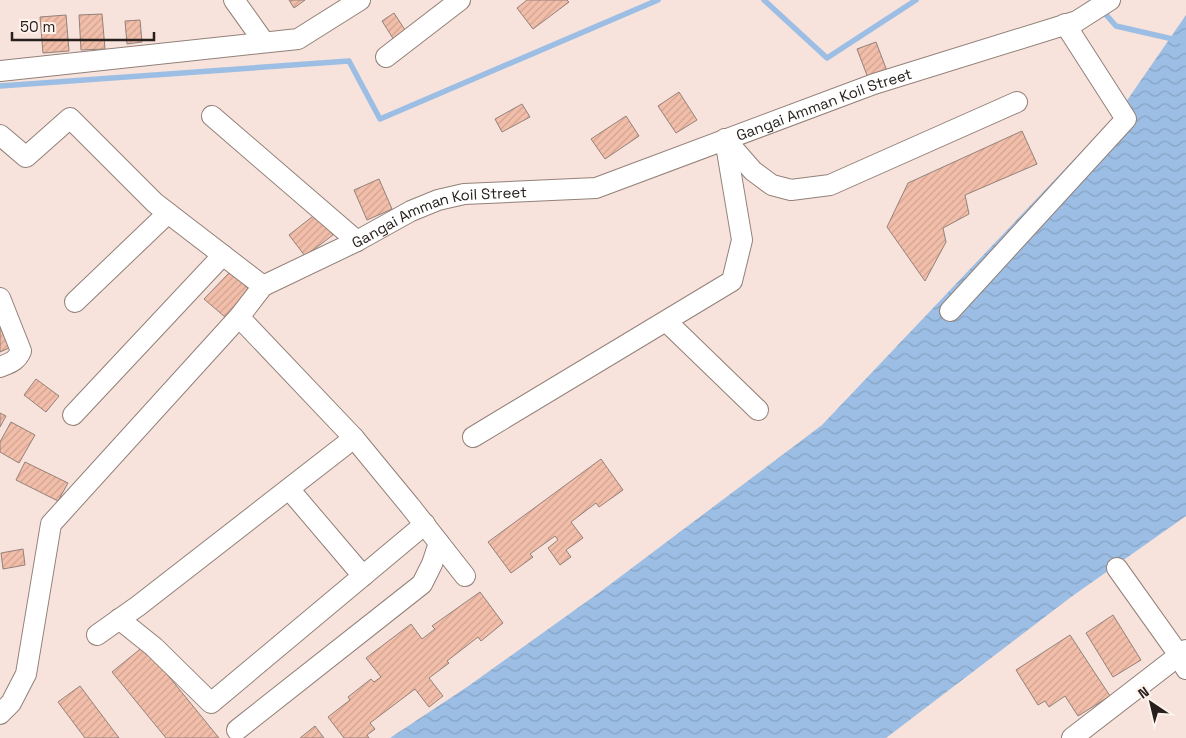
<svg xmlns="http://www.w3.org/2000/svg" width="1186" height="738" viewBox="0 0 1186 738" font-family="'Space Grotesk',sans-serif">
	<defs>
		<pattern id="water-waves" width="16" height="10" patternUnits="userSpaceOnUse" patternTransform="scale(1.25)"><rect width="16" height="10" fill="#9cbee4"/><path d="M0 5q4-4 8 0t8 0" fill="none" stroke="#86a3c3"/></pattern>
		<pattern id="building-hatch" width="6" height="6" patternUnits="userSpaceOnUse" patternTransform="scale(1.25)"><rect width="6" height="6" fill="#f2bea9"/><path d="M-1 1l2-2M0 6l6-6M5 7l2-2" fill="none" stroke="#d0a391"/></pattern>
	</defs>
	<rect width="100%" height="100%" fill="#f7e3db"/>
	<polygon fill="url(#water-waves)" points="1186,15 1186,516 1071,597 886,738 390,738 467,687 600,592 822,425 1119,112"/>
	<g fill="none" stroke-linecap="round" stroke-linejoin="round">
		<g stroke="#9cbee4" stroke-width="5.5">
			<polyline points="764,0 827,58 916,0"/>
			<polyline points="1101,9 1116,26 1186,42"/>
			<polyline points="0,86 349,61 380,119 658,0"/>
		</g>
	</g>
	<g fill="url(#building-hatch)" stroke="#93817a">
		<polygon points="289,0 305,0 294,8"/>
		<polygon points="527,0 567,0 569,2 533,29 517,8"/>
		<polygon points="394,13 407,33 394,40 382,21"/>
		<polygon points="102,14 105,49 81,50 79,15"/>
		<polygon points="66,15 69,51 43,53 40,17"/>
		<polygon points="140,20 142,42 127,44 125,21"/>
		<polygon points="876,42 887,71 868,78 857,49"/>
		<polygon points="679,92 697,120 676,133 658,106"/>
		<polygon points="522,104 530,117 502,132 495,119"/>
		<polygon points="626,116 639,136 605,159 591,139"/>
		<polygon points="1022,131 1037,164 965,195 969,214 943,228 946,242 925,281 887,227 908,183"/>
		<polygon points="379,179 392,209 367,220 354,190"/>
		<polygon points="317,213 333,235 305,256 289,235"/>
		<polygon points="230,272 250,290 225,317 204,299"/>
		<polygon points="0,326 9,348 0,352"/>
		<polygon points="36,379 59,396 46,412 24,395"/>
		<polygon points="0,413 6,416 0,427"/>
		<polygon points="11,422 35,435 19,463 0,452 0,442"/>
		<polygon points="601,459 623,490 599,507 596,503 571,522 583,538 566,550 571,557 560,565 548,548 558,540 555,536 530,554 533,557 511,573 488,542"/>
		<polygon points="25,462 68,483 58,501 16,480"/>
		<polygon points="23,549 25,565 3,569 1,553"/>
		<polygon points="480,592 503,623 481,641 478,637 447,661 449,663 429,678 443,696 429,707 415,689 370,723 375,729 367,735 369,738 344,738 328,717 350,700 348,697 371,679 374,682 381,677 366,658 411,624 422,639 435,629 432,626"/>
		<polygon points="1113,615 1141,660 1113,677 1086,633"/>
		<polygon points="1070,635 1110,696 1078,716 1065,696 1049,707 1045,701 1038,705 1016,670"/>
		<polygon points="144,646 219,738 166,738 112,672"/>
		<polygon points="80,686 119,738 85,738 58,702"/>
		<polygon points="315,726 324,738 300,738"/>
	</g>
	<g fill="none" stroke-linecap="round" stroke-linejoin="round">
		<g stroke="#928079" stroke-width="22">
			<g id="minor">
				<polyline points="234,0 264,42"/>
				<polyline points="386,57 460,0"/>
				<polyline points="0,71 298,39 360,0"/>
				<polyline points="212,116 357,241"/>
				<polyline points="0,135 26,157 70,118 155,203 263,286"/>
				<polyline points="725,139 753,171 772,185 791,190 830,185 1017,102"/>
				<path d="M0,298l21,53c-4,10 -11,12 -21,16"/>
				<polyline points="75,302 168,213"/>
				<polyline points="950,311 1126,119 1065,24"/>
				<polyline points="239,317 354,438 410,506 465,576"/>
				<polyline points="667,322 758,410"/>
				<polyline points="73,415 223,255"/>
				<polyline points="473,437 732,281 742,240 725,139"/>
				<polyline points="289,489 363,576"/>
				<polyline points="1117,568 1179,655 1186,669"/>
				<polyline points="119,619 154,647 211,703 425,524"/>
				<polyline points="97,635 138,606 354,438"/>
				<path id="s1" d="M0,714l11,-11 15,-29 25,-150 188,-207 24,-31 94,-45 54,-30 27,-11 26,-6 132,-6 278,-104 203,-63 33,-21"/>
				<polyline points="237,730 422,584 432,564 439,543"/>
				<polyline points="1072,738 1186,650"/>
			</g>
		</g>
		<use href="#minor" stroke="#fff" stroke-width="20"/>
	</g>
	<g text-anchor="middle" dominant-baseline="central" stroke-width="4.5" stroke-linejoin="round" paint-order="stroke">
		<g font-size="15" fill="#27201d" stroke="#fef2ed">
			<text stroke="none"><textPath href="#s1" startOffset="1116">Gangai Amman Koil Street</textPath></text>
			<text stroke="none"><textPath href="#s1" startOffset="711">Gangai Amman Koil Street</textPath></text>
		</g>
	</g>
	<g transform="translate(1151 703) rotate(325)" stroke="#fef2ed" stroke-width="4" paint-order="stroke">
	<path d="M0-4L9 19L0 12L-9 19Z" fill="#27201d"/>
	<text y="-8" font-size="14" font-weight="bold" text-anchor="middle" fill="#27201d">N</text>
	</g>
	<path d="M12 32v8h142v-8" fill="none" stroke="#27201d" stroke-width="2.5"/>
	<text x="20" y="32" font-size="15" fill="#27201d" stroke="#fef2ed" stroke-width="4" paint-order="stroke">50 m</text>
</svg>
